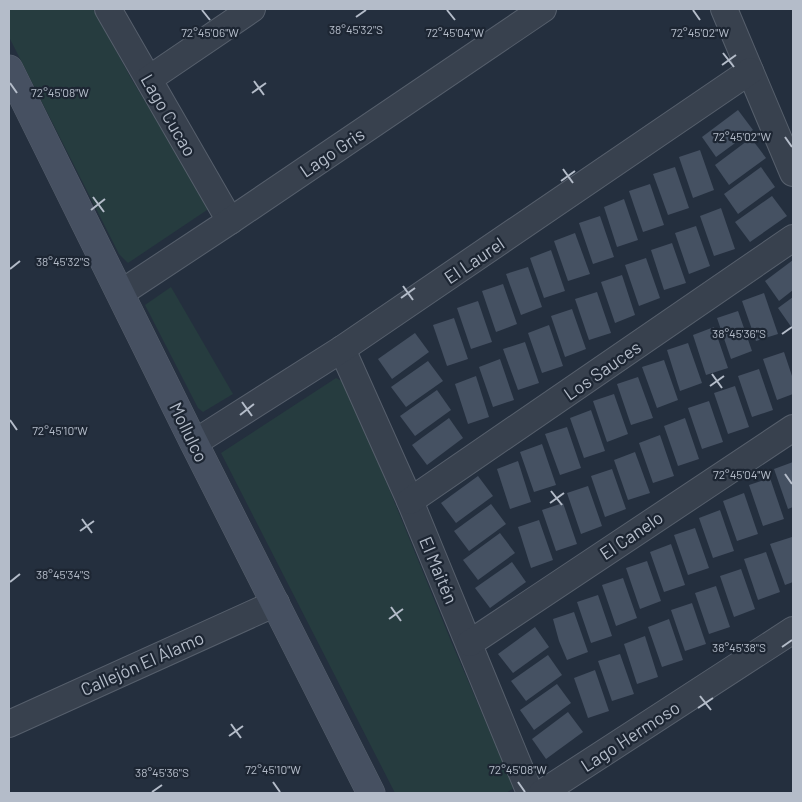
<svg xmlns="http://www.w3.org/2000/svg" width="802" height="802" viewBox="0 0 802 802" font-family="Barlow,sans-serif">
	<rect width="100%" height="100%" fill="#242f3e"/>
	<g fill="#263c3f">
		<polygon points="9,9 93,9 132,80 210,208 128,263 119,254 9,37"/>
		<polygon points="171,287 233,394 203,412 198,408 145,305"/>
		<polygon points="336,378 346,383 451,641 514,788 506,793 395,793 221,453"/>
	</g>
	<g fill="#455162">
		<polygon points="738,110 753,130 716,157 702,137"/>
		<polygon points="751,138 766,158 729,185 715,165"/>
		<polygon points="700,150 714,190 693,198 679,157"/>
		<polygon points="675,167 689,208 668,215 653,174"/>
		<polygon points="761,167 775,187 738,214 724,194"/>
		<polygon points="650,184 664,225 643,232 629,191"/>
		<polygon points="772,196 787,216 750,242 735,222"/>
		<polygon points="624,199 638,240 617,247 604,207"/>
		<polygon points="721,208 735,249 714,256 700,216"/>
		<polygon points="600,216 614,257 593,264 579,223"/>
		<polygon points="696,226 710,266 689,274 675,233"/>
		<polygon points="575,233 590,274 568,281 554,241"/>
		<polygon points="672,243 686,283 664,290 651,250"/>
		<polygon points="551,250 565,291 544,298 530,258"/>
		<polygon points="646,258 660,298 639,306 625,265"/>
		<polygon points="793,260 793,290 779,301 765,281"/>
		<polygon points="528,267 542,307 521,315 506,274"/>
		<polygon points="622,275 635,315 615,323 601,282"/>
		<polygon points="503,284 517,324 496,332 482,291"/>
		<polygon points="597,292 611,333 589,340 575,299"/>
		<polygon points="764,293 778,334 756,341 742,301"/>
		<polygon points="793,297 793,328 792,328 778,308"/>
		<polygon points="478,301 492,342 471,349 457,308"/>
		<polygon points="572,309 586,349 565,357 551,316"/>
		<polygon points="738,311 752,351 731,359 717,318"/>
		<polygon points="454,318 468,359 447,366 433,325"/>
		<polygon points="549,325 563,366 542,373 528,333"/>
		<polygon points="714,327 728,368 706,375 693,335"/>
		<polygon points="415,333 429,352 392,379 378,359"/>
		<polygon points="525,342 539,383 518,390 503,349"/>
		<polygon points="688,343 702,383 680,391 667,350"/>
		<polygon points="784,352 793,379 793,394 777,400 763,359"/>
		<polygon points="500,359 514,400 493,407 479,367"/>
		<polygon points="664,360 678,400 657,408 642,367"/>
		<polygon points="428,361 443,381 406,407 391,387"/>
		<polygon points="759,369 773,410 752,417 738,376"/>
		<polygon points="476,376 489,417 468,424 455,384"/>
		<polygon points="638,377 653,418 631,425 617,384"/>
		<polygon points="735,386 749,427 728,434 714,393"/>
		<polygon points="437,390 451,410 415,436 400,416"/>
		<polygon points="614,394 628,434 607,442 593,401"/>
		<polygon points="709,401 723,442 702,449 688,408"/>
		<polygon points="591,410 605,451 584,458 570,418"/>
		<polygon points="449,418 463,438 427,465 412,445"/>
		<polygon points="685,418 699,459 678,466 664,426"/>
		<polygon points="567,427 581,468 560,475 545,434"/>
		<polygon points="660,435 674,476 653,483 639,443"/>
		<polygon points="542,444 556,485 534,492 520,452"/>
		<polygon points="635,452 650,493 628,500 614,460"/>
		<polygon points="518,461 531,502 510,509 497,469"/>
		<polygon points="793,462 793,507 788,509 774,469"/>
		<polygon points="612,469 626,509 605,517 591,476"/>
		<polygon points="478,476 493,496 456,523 441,503"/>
		<polygon points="770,478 784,519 763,526 749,485"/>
		<polygon points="588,486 602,526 581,534 567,493"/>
		<polygon points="744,493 758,534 737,541 723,501"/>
		<polygon points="563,503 577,544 556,551 542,510"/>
		<polygon points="491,504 506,524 469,551 454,531"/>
		<polygon points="720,510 734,551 713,558 699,518"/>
		<polygon points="539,520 553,560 531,568 518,527"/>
		<polygon points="695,528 709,568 688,575 674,535"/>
		<polygon points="500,533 515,553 478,580 463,560"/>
		<polygon points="792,537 793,541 793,582 785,585 770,544"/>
		<polygon points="671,544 685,585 664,592 650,552"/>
		<polygon points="766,552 780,592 758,600 744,559"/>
		<polygon points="647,561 661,601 640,609 626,568"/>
		<polygon points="512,562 526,582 490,608 475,588"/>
		<polygon points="741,569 755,609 734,617 720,576"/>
		<polygon points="623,578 637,618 616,626 602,585"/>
		<polygon points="716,586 730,627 709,634 695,593"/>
		<polygon points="598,595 612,636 591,643 577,602"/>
		<polygon points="692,603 706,644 685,651 671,610"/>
		<polygon points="574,612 588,652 567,660 559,641 553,619"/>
		<polygon points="669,619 683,660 662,667 648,627"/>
		<polygon points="535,627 549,647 513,673 498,654"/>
		<polygon points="645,636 658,677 637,684 624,644"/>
		<polygon points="620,654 634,694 612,701 598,661"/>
		<polygon points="548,655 562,675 526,701 511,681"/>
		<polygon points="595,670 609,711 588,718 574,678"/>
		<polygon points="557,684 571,703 534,730 520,710"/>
		<polygon points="568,712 583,732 546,759 532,739"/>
	</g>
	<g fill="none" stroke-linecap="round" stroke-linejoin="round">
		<g stroke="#565f6c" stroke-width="28">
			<g id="street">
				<polyline points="108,9 230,221"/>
				<polyline points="724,9 793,173"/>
				<polyline points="149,79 252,9"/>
				<polyline points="121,293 230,221 543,9"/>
				<polyline points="342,349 410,501 530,793"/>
				<polyline points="194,443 342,349 750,71"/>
				<polyline points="410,501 793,238"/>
				<polyline points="470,643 793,428"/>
				<polyline points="9,724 276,603"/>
				<polyline points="542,793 793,630"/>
			</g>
		</g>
		<g stroke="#565f6c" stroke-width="29">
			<polyline id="secondary" points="9,69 194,443 371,793"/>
		</g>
		<use href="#street" stroke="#38414e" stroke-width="26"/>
		<use href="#secondary" stroke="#465061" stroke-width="28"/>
	</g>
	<path fill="none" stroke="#b4bcc9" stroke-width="2" d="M202,10l8,10M447,10l8,10M693,10l7,10M356,17l10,-7M723,53l11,14M722,65l14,-10M254,81l10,14M10,83l7,10M252,93l14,-10M785,137l7,10M563,169l10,14M561,181l14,-10M93,197l11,15M91,210l14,-11M10,269l10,-8M403,286l10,14M401,298l14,-10M782,334l10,-7M712,374l10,14M710,386l14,-10M242,402l10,14M240,415l14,-11M10,420l7,10M785,474l7,10M551,491l11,14M550,503l14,-10M82,519l10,14M80,531l14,-10M10,582l10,-8M391,607l10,14M389,619l14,-10M782,647l10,-7M700,696l11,14M698,708l15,-10M231,724l10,14M229,736l14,-10M273,782l7,10M518,782l7,10M152,792l10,-7"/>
	<g text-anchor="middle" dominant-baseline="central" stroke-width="4.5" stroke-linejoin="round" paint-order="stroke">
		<g font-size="18" fill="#b4bcc9" stroke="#1d2633">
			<text transform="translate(169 115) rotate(60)">Lago Cucao</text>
			<text transform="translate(332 152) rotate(-34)">Lago Gris</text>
			<text transform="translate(474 260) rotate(-34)">El Laurel</text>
			<text transform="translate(602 370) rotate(-35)">Los Sauces</text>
			<text transform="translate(189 432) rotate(64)">Mollulco</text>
			<text transform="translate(631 535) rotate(-34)">El Canelo</text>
			<text transform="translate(439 570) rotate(67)">El Maitén</text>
			<text transform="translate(142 663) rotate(-24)">Callejón El Álamo</text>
			<text transform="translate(630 736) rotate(-33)">Lago Hermoso</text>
		</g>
	</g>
	<g font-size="12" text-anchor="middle" fill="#b4bcc9" stroke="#1d2633" stroke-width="4.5" stroke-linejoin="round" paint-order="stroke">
		<text x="356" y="34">38°45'32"S</text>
		<text x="210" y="37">72°45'06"W</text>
		<text x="455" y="37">72°45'04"W</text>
		<text x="700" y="37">72°45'02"W</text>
		<text x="60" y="97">72°45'08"W</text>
		<text x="742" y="141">72°45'02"W</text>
		<text x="63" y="266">38°45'32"S</text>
		<text x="739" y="338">38°45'36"S</text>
		<text x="60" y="435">72°45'10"W</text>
		<text x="742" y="479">72°45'04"W</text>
		<text x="63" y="579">38°45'34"S</text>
		<text x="739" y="652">38°45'38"S</text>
		<text x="273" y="774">72°45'10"W</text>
		<text x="518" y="774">72°45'08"W</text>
		<text x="162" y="777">38°45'36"S</text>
	</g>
	<rect width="802" height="802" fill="none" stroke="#b4bcc9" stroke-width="20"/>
</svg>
